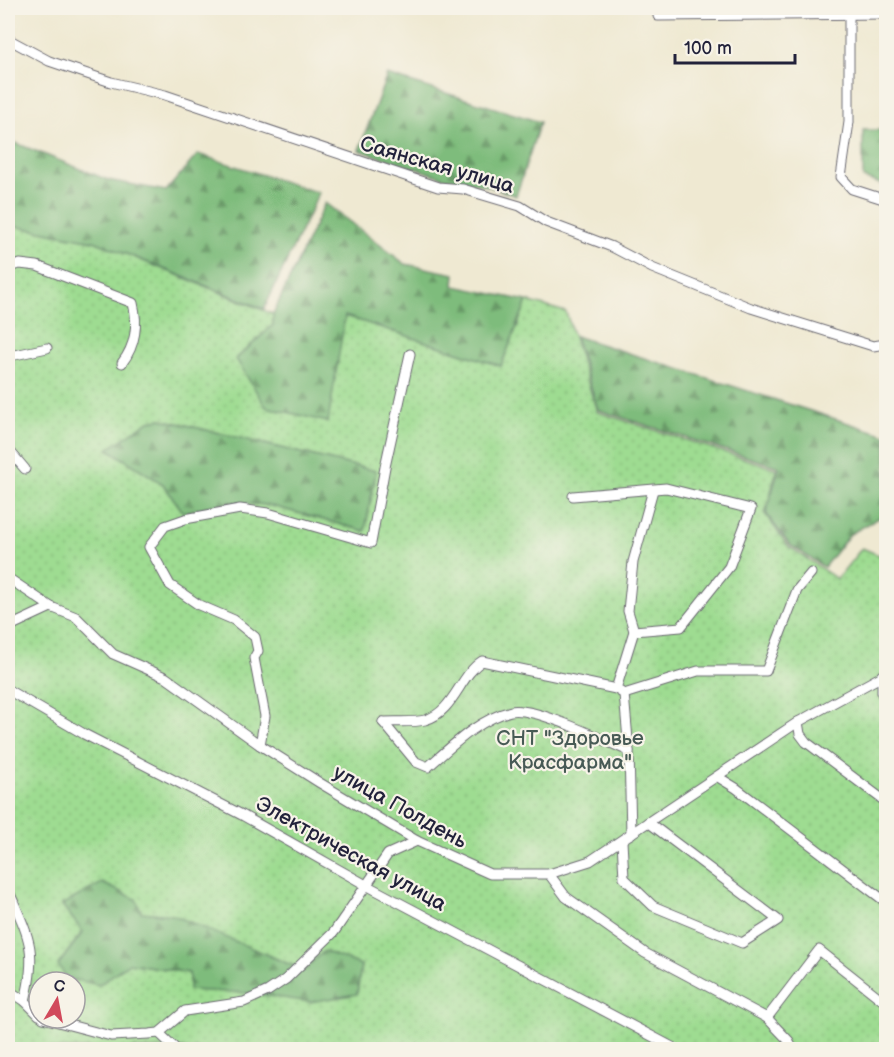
<svg xmlns="http://www.w3.org/2000/svg" width="894" height="1057" viewBox="0 0 894 1057" font-family="'Balsamiq Sans',sans-serif">
	<defs>
		<pattern id="grass-dots" width="8" height="8" patternUnits="userSpaceOnUse" patternTransform="scale(1.5)"><rect width="8" height="8" fill="#9edc91"/><path d="M2 2h.1M6 6h.1" fill="none" stroke="#88bc7e" stroke-width="1.8" stroke-linecap="round"/></pattern>
		<pattern id="forest-firs" width="22" height="20" patternUnits="userSpaceOnUse" patternTransform="scale(1.5)"><rect width="22" height="20" fill="#7ebc7b"/><path d="M5 1l3.5 6h-7zM16 11l3.5 6h-7z" fill="#679866"/></pattern>
	</defs>
	<rect width="100%" height="100%" fill="#f7f3e8"/>
	<filter id="ink" filterUnits="userSpaceOnUse"><feTurbulence type="fractalNoise" baseFrequency=".0167" numOctaves="2"/><feDisplacementMap in="SourceGraphic" scale="12" xChannelSelector="R" yChannelSelector="G"/><feConvolveMatrix kernelMatrix="1 2 1 2 8 2 1 2 1" color-interpolation-filters="sRGB"/></filter>
	<filter id="wash" filterUnits="userSpaceOnUse"><feTurbulence type="fractalNoise" baseFrequency=".008" numOctaves="4" result="noise"/><feDisplacementMap in="SourceGraphic" scale="24" xChannelSelector="R" yChannelSelector="G"/><feGaussianBlur stdDeviation="1.35" result="paint"/><feColorMatrix in="noise" values="0 0 0 0 0 0 0 0 0 0 0 0 0 0 0 0 0 1.4 0 .05"/><feComposite in="paint" operator="in"/></filter>
	<g filter="url(#wash)">
		<rect width="100%" height="100%" fill="#efe9d2"/>
		<path fill="url(#grass-dots)" stroke="#607f66" stroke-width="1.5" fill-rule="evenodd" d="M8,225l86,16 179,73v11l-37,34 91,63 18,-106 156,50 26,-65 39,11 31,100 180,57 -12,45 23,32 49,33 25,-31 24,10v491h-878zM161,419l215,52 -11,60 -97,-26 -39,-3 -46,10 -20,-28 -54,-35 40,-28zM62,906l111,9 130,55 58,-5 -4,29 -168,-4v-17l-60,-10 -30,22 -41,-20 25,-34zM39,982h36v36h-36z"/>
		<g fill="url(#forest-firs)" stroke="#506f5b" stroke-width="1.5">
			<polygon points="387,75 540,122 516,196 488,186 445,178 359,150"/>
			<polygon points="863,130 883,130 886,186 863,178"/>
			<polygon points="8,140 108,180 166,191 198,154 319,193 264,309 94,241 8,225"/>
			<polygon points="325,203 405,264 455,274 454,286 527,301 501,366 345,316 328,422 266,407 236,359 273,325 273,314"/>
			<polygon points="575,336 886,435 886,514 850,534 824,567 790,545 766,514 779,467 598,410"/>
			<polygon points="161,419 376,471 365,531 268,505 229,502 183,512 163,484 108,449 149,421"/>
			<polygon points="102,883 136,899 141,912 173,915 303,970 324,951 361,965 357,994 310,1002 249,993 189,990 189,973 129,963 99,985 67,978 58,965 83,932 62,905"/>
		</g>
	</g>
	<g filter="url(#ink)">
		<g fill="none" stroke-linecap="round" stroke-linejoin="round">
			<g stroke="#6a6870" stroke-width="11">
				<g id="minor">
					<polyline points="658,8 658,16 886,14"/>
					<polyline points="849,8 849,122 841,177 852,189 886,200"/>
					<polyline points="8,39 49,61 111,82 165,95 438,187 463,189 520,206 546,222 612,247 652,268 751,308 873,346 886,344"/>
					<path d="M8,267l12,-3 17,2 96,37c5,20 3,42 -11,60"/>
					<polyline points="8,352 15,355 47,348"/>
					<polyline points="8,449 25,469"/>
					<polyline points="573,496 666,488 751,509 729,567 681,627 634,631"/>
					<polyline points="8,578 51,607 76,617 113,654 165,677 260,745 320,783 417,841 490,874 549,874 590,861 798,722 886,674"/>
					<polyline points="8,627 51,607"/>
					<polyline points="882,675 882,693 886,703"/>
					<polyline points="8,690 84,734 242,815 366,885 678,1050"/>
					<polyline points="624,694 698,671 766,671 797,590 811,573"/>
					<path d="M383,722l33,40 12,5c24,-21 51,-48 83,-56 23,-5 94,30 118,40l2,83"/>
					<path d="M383,722c13,-1 29,1 42,-2 29,-8 34,-44 57,-59l134,28"/>
					<polyline points="798,722 800,734 806,742 886,802"/>
					<polyline points="260,745 265,716 254,658 258,651 255,637 234,620 199,605 170,585 149,547 165,526 185,519 240,509 268,513 371,543 385,467 410,354"/>
					<polyline points="629,751 624,694 616,689 634,631 628,611 633,562 653,490"/>
					<polyline points="718,777 736,788 886,902"/>
					<polyline points="622,841 624,878 653,906 742,943 778,920 648,822"/>
					<polyline points="549,874 566,897 645,953 767,1018 789,1041 792,1050"/>
					<path d="M8,894h2c20,45 27,58 15,107"/>
					<polyline points="8,990 25,1001 39,1015"/>
					<polyline points="43,1018 111,1036 149,1034 159,1033 185,1011 244,1002 268,991 286,979 334,932 388,854 417,841"/>
					<polyline points="767,1018 819,950 886,1003"/>
					<polyline points="159,1033 177,1050"/>
				</g>
			</g>
			<use href="#minor" stroke="#fff" stroke-width="9"/>
		</g>
	</g>
	<g text-anchor="middle" dominant-baseline="central" stroke-width="4.5" stroke-linejoin="round" paint-order="stroke">
		<g font-size="21" fill="#22223b" stroke="#f7f3e8">
			<text transform="translate(437 165) rotate(16)">Саянская улица</text>
			<text transform="translate(400 807) rotate(29)">улица Полдень</text>
			<text transform="translate(351 854) rotate(29)">Электрическая улица</text>
		</g>
		<g font-size="21" fill="#475a55" stroke="#f7f3e8">
			<text x="570" y="738">СНТ "Здоровье<tspan x="570" dy="24">Красфарма"</tspan></text>
		</g>
	</g>
	<rect width="894" height="1057" fill="none" stroke="#f7f3e8" stroke-width="30"/>
	<g transform="translate(57 1000) rotate(10)"><circle r="28" fill="#f7f3e8" stroke="#a29fa3" stroke-width="1.5"/>
	<path d="M0-4.5L10 22L0 15L-10 22Z" fill="#d1495b"/>
	<text y="-9" font-size="16" font-weight="bold" text-anchor="middle" fill="#22223b">С</text>
	</g>
	<path d="M675 54v9h120v-9" fill="none" stroke="#22223b" stroke-width="3"/>
	<text x="684" y="54" font-size="18" fill="#22223b" stroke="#f7f3e8" stroke-width="4.5" paint-order="stroke">100 m</text>
</svg>
